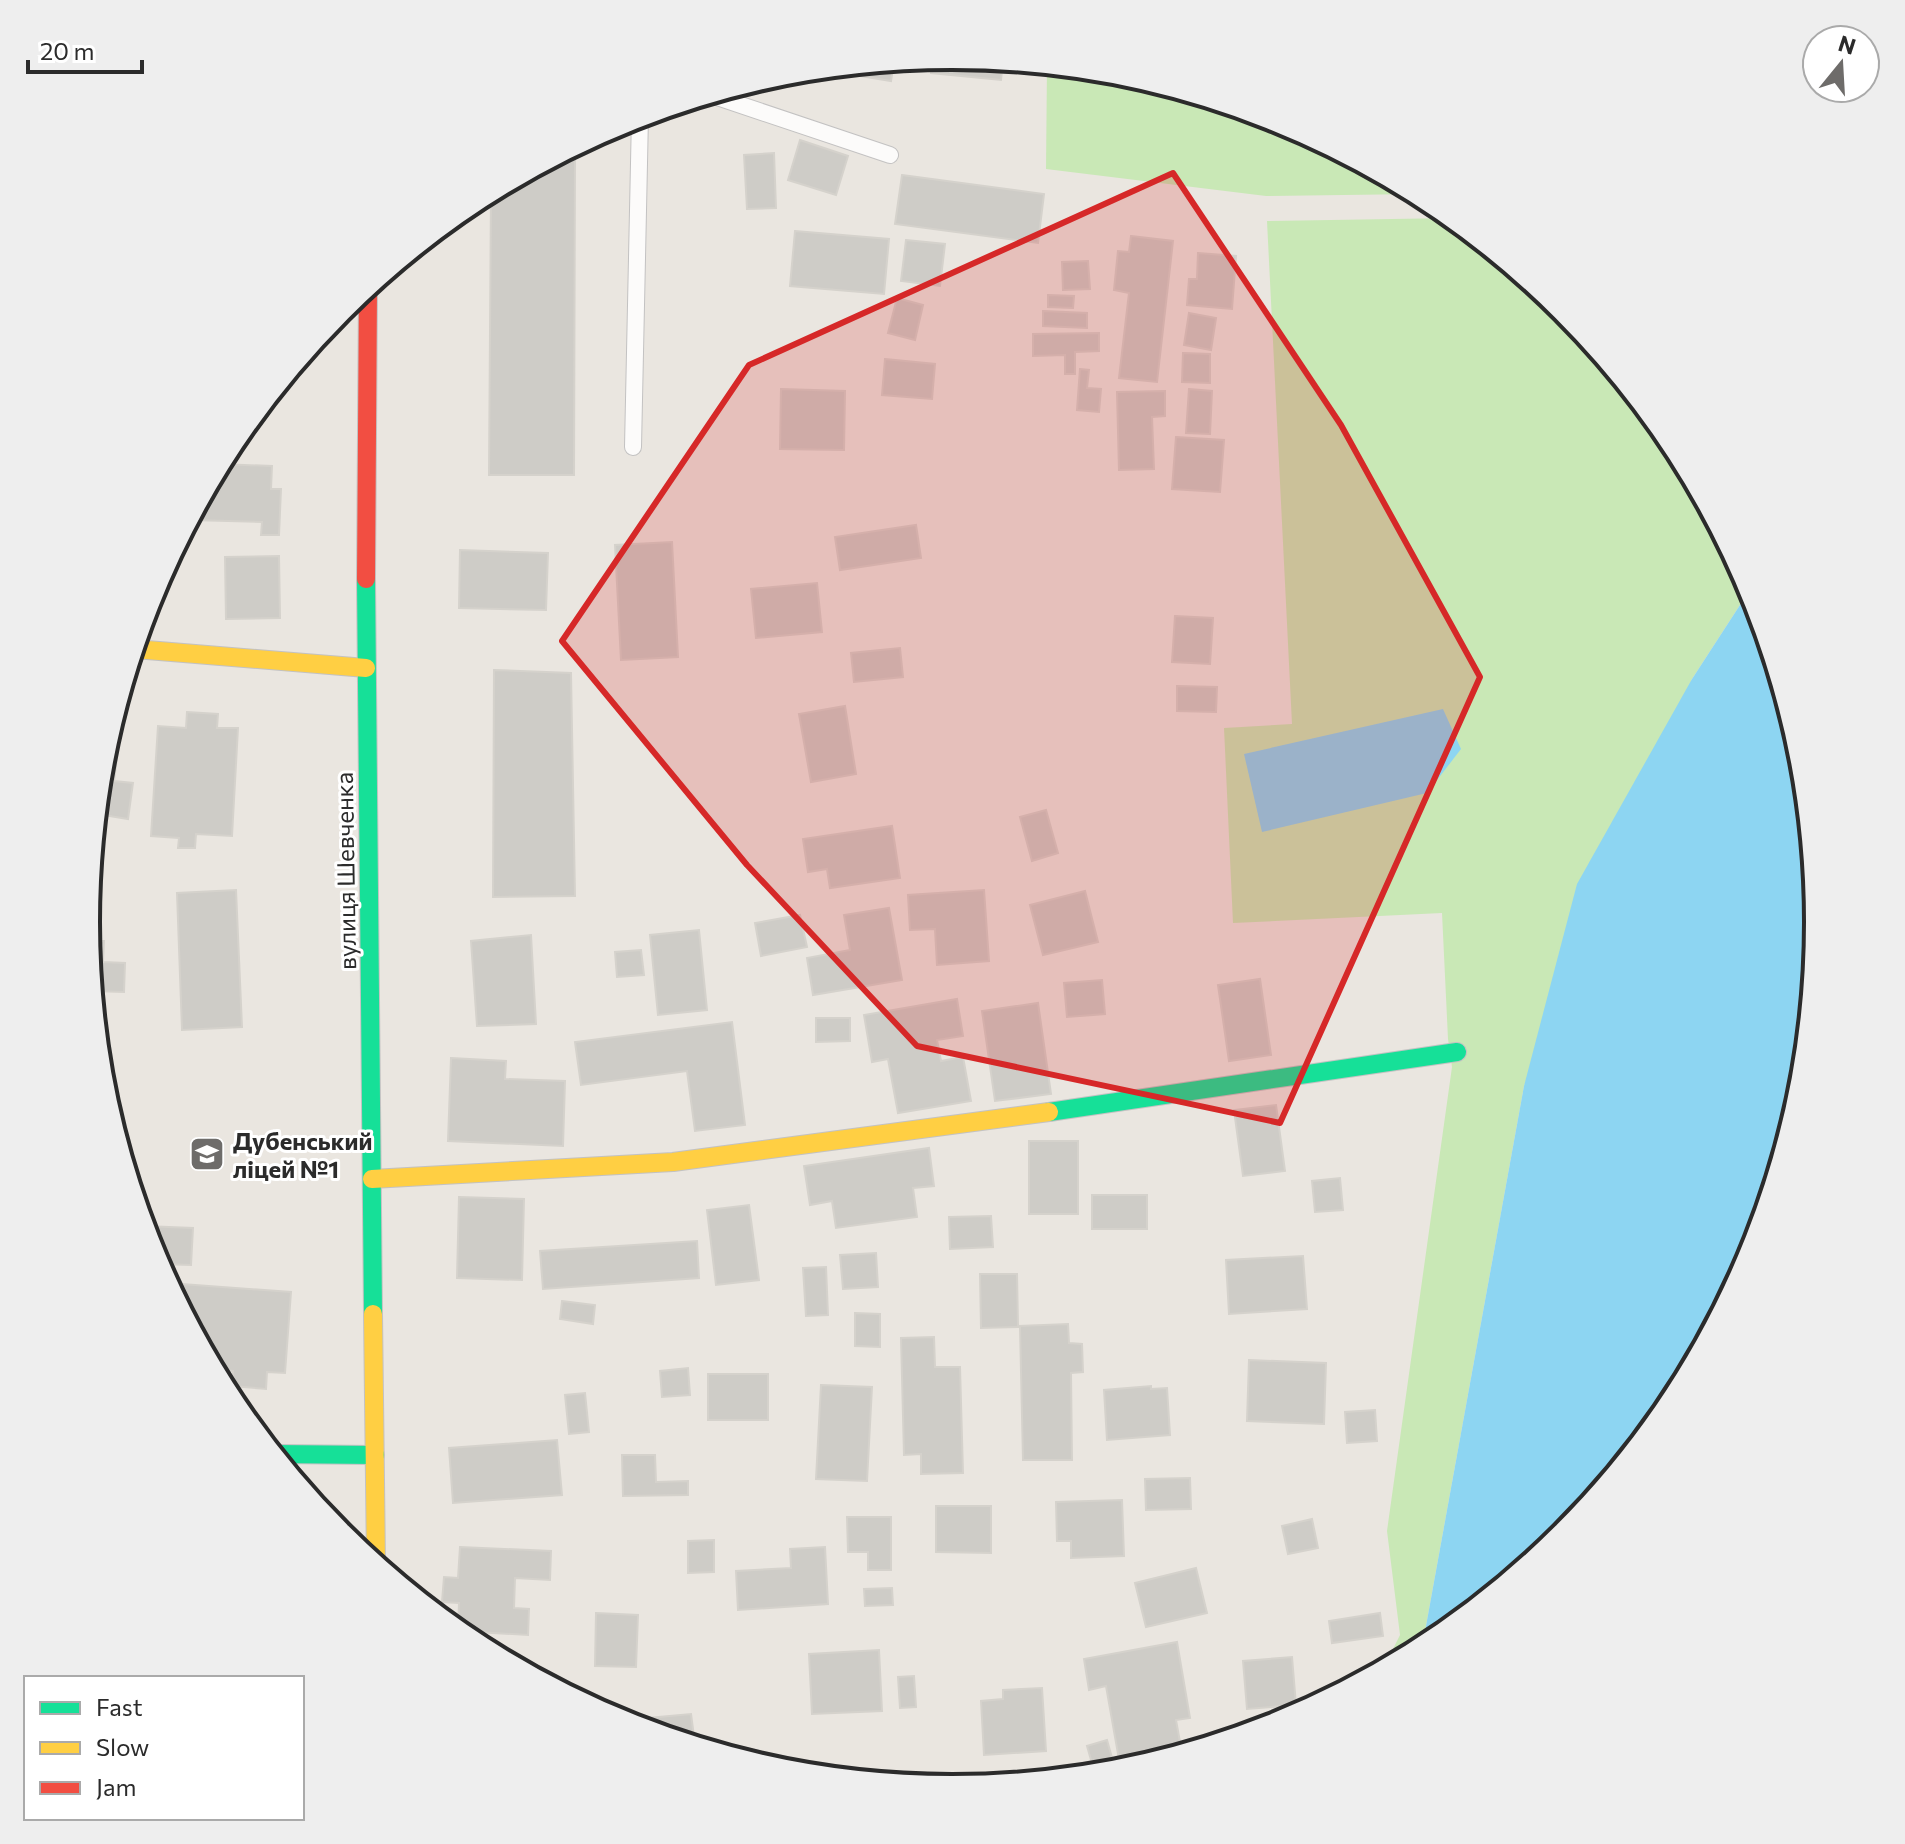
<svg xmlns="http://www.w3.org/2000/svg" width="1905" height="1844" viewBox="0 0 1905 1844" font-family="Commissioner,sans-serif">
	<rect width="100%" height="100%" fill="#eae6e0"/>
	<g fill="#c9e8b6">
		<polygon points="1047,65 1122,73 1284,122 1418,194 1266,196 1046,169"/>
		<polygon points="1453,218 1565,310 1673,441 1751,588 1692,679 1524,1086 1422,1648 1383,1669 1400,1635 1387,1531 1452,1067 1448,1039 1442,913 1233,923 1224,728 1292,724 1267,221"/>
		<polygon points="1817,939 1802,1091 1752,1255"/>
	</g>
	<g fill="#8dd5f2">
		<polygon points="1751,588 1802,754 1818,922 1817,939 1752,1255 1672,1403 1565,1535 1433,1642 1422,1648 1524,1086 1577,884 1692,679"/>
		<polygon points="1443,709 1461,749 1427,793 1262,832 1244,754"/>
	</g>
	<g fill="#ceccc7" stroke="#d5d2cc" stroke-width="2">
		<polygon points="953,56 1003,61 1001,80 931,73 932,58"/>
		<polygon points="894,62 891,81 818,69"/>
		<polygon points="800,140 848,156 836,195 788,180"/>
		<polygon points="575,146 574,475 489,475 491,192"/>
		<polygon points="774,153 776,208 747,209 744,155"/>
		<polygon points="902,175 1044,194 1038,243 895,224"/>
		<polygon points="795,231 889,239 884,294 790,286"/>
		<polygon points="1131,236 1173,241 1157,382 1119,378 1129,293 1114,290 1118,251 1129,252"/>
		<polygon points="906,240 945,244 940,286 901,281"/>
		<polygon points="1198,253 1236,256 1232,309 1187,305 1189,279 1197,279"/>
		<polygon points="1088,261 1090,289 1063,290 1062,262"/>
		<polygon points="1048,295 1074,296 1073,308 1048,307"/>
		<polygon points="897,298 923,305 915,340 888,333"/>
		<polygon points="1043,311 1087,313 1087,328 1043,326"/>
		<polygon points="1189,313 1216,318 1211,350 1184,345"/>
		<polygon points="1099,333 1099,351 1075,352 1075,374 1065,374 1065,355 1033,356 1033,334"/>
		<polygon points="1183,353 1210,354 1210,383 1182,382"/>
		<polygon points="885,359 935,364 932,399 882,395"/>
		<polygon points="1080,369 1089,370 1087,388 1101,389 1099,412 1077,410"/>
		<polygon points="781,389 845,391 844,450 780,449"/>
		<polygon points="1189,389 1212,391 1210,434 1186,433"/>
		<polygon points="1165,391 1165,416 1152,417 1154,469 1119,470 1117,392"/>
		<polygon points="1176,437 1224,440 1220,492 1172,489"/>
		<polygon points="220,464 272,466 271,489 281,489 279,535 261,535 262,522 192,520"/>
		<polygon points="916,525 921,558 840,570 835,537"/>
		<polygon points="672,542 678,657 621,660 615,545"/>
		<polygon points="460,550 548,553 546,610 459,608"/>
		<polygon points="279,556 280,618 226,619 225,557"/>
		<polygon points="817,583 822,632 756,638 751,589"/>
		<polygon points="1175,616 1213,618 1210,664 1172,662"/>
		<polygon points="900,648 903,677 854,682 851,653"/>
		<polygon points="494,670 571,673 575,896 493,897"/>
		<polygon points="126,678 128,679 118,730 111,728"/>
		<polygon points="1177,686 1217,687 1216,712 1177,711"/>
		<polygon points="845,706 856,774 811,782 799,714"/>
		<polygon points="187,712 218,714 217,728 238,728 232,836 196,834 195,848 178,848 179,838 151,836 158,726 186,728"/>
		<polygon points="105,747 118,749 114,781 133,783 128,819 103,815 108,779 101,779"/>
		<polygon points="1046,810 1058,853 1032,861 1020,817"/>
		<polygon points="892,826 900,878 830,888 827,869 808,872 803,839"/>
		<polygon points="236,890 242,1027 182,1030 177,893"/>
		<polygon points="984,890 989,961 937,965 935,929 910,930 908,895"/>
		<polygon points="1085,891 1098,942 1043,955 1030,905"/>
		<polygon points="889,908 902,980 813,995 807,958 850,950 844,915"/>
		<polygon points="800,915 807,947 761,956 755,923"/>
		<polygon points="699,930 707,1010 658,1015 650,935"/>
		<polygon points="531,935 536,1024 477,1026 471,941"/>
		<polygon points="88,941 104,941 103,962 125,963 124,992 93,991"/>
		<polygon points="641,950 644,975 617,977 615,952"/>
		<polygon points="1260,979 1271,1055 1229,1061 1218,985"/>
		<polygon points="1102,980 1105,1014 1067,1017 1064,983"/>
		<polygon points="957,999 963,1036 937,1040 941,1061 963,1057 971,1101 898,1113 888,1059 872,1062 864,1015"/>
		<polygon points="1038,1003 1051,1094 995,1101 982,1011"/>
		<polygon points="816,1018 850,1018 850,1041 816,1042"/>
		<polygon points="732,1022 745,1125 695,1131 687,1071 581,1085 575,1042"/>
		<polygon points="451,1058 506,1061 505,1079 565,1081 563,1146 448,1141"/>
		<polygon points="1276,1105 1285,1171 1243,1176 1234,1110"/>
		<rect x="1029" y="1141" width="49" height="73"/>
		<polygon points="929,1148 934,1186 913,1188 917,1217 836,1228 832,1201 810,1205 804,1166"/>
		<polygon points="1340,1178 1343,1210 1315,1212 1312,1181"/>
		<rect x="1092" y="1195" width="55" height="34"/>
		<polygon points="459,1197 524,1199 522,1280 457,1278"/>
		<polygon points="749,1205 759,1280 716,1285 707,1210"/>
		<polygon points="991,1216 993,1247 950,1249 949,1217"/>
		<polygon points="144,1226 193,1228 191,1265 158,1264 152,1253"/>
		<polygon points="697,1241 699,1278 543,1289 540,1251"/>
		<polygon points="876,1253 878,1287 843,1289 840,1255"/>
		<polygon points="1303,1256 1307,1309 1229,1314 1226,1260"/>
		<polygon points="826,1267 828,1315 806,1316 803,1268"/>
		<polygon points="980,1274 1017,1274 1018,1326 1068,1324 1069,1343 1082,1344 1083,1372 1071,1373 1072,1460 1023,1460 1020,1327 981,1328"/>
		<polygon points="168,1283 291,1292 285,1373 267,1372 266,1389 232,1386 233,1371 214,1369"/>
		<polygon points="562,1301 595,1305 593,1324 560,1319"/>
		<polygon points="855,1313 880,1314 880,1347 855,1346"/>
		<polygon points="934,1337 935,1367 960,1367 963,1473 921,1474 921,1454 904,1455 901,1338"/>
		<polygon points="1249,1360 1326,1363 1324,1424 1247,1421"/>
		<polygon points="688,1368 690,1395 662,1397 660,1371"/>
		<rect x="708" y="1374" width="60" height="46"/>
		<polygon points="821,1385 872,1387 867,1481 816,1479"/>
		<polygon points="1151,1386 1151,1389 1167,1388 1170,1435 1107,1440 1104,1390"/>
		<polygon points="585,1393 589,1432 569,1434 565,1395"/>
		<polygon points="1375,1410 1377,1441 1347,1443 1345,1412"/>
		<polygon points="557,1440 562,1495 453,1503 449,1448"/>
		<polygon points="622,1455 655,1455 656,1482 688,1481 688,1495 623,1496"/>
		<polygon points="1190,1478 1191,1509 1146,1510 1145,1479"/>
		<polygon points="1122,1500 1124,1556 1071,1558 1071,1541 1057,1541 1056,1502"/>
		<polygon points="936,1506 991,1506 991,1553 936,1552"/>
		<polygon points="847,1517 891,1517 891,1570 868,1570 868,1552 848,1552"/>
		<polygon points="1312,1519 1318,1548 1288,1554 1282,1526"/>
		<polygon points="714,1540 714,1572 688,1573 688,1541"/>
		<polygon points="460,1547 551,1551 550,1580 515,1578 514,1608 529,1609 528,1635 458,1631 459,1603 442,1602 444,1577 458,1578"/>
		<polygon points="825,1547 828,1604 738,1610 736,1571 791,1568 790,1549"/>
		<polygon points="1196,1568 1207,1613 1146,1627 1135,1583"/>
		<polygon points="892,1588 893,1605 865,1606 864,1589"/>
		<polygon points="596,1613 638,1615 636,1667 595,1666"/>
		<polygon points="1380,1613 1383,1636 1332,1643 1329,1621"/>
		<polygon points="1177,1642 1190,1718 1176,1720 1182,1753 1120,1765 1106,1686 1089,1690 1084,1659"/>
		<polygon points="879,1650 882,1711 812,1714 809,1654"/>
		<polygon points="1292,1657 1296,1705 1247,1709 1243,1661"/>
		<polygon points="914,1676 916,1707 900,1708 898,1677"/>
		<polygon points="1042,1688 1046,1751 984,1755 981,1701 1003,1699 1003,1690"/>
		<polygon points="691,1714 695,1744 649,1731 648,1718"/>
		<polygon points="1107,1740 1116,1772 1095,1774 1087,1746"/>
	</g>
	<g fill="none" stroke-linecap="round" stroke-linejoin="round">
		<g stroke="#c3c2c2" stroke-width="18">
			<g id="lane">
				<polyline points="711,95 890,155"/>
				<polyline points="633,447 640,116"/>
			</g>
		</g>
		<g stroke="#c3c2c2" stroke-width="20">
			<g id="fast">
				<polyline points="366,579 373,1314"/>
				<polyline points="1049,1112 1457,1052"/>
				<polyline points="274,1454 375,1455"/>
			</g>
		</g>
		<g stroke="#c3c2c2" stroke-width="20">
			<g id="slow">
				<polyline points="135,649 366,668"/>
				<polyline points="372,1179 673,1162 1049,1112"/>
				<polyline points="373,1314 376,1564"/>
			</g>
		</g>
		<g stroke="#c3c2c2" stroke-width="20">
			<polyline id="jam" points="366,579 368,287"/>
		</g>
		<use href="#lane" stroke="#fcfbfa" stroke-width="16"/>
		<use href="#fast" stroke="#16e098" stroke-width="18"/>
		<use href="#slow" stroke="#ffcf43" stroke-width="18"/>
		<use href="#jam" stroke="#f24e42" stroke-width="18"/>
	</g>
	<path fill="#d62828" fill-opacity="0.2" stroke="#d62828" stroke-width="6" stroke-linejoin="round" d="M1173,173l168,252 139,252 -200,446 -363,-77 -170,-181 -185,-224 187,-276z"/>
	<defs>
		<g id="school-square" transform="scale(1.8)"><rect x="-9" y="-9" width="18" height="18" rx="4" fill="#6e6c6a" stroke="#fff"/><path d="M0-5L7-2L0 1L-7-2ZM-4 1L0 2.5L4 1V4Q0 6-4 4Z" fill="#fff"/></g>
	</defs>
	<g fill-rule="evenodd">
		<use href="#school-square" x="207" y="1154"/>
	</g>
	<g text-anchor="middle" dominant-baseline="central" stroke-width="6" stroke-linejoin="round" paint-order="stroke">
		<g font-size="24" fill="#2b2b2b" stroke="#fff">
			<text transform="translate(345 871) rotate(-91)">вулиця Шевченка</text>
		</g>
		<g font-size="24" font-weight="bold" fill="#2b2b2b" stroke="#fff" text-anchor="start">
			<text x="233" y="1140">Дубенський<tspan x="233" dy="28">ліцей №1</tspan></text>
		</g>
	</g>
	<path d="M0 0H1905V1844H0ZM100 922a852 852 0 1 1 1704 0a852 852 0 1 1-1704 0Z" fill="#eee" fill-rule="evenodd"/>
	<path fill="none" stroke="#2b2b2b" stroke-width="4" d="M100 922a852 852 0 1 1 1704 0a852 852 0 1 1-1704 0Z"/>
	<rect x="24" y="1676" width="280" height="144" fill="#ffffff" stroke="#aaaaaa" stroke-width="2"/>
	<rect x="40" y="1702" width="40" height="12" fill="#16e098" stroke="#aaaaaa" stroke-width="2"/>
	<text x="96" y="1716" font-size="24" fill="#2b2b2b">Fast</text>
	<rect x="40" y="1742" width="40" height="12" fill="#ffcf43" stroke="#aaaaaa" stroke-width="2"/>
	<text x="96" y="1756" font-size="24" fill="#2b2b2b">Slow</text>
	<rect x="40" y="1782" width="40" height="12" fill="#f24e42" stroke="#aaaaaa" stroke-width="2"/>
	<text x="96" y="1796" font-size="24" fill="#2b2b2b">Jam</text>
	<g transform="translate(1841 64) rotate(18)"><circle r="38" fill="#ffffff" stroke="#aaaaaa" stroke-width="2"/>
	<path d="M0-6L14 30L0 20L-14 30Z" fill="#6e6c6a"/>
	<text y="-12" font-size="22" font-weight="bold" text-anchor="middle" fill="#2b2b2b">N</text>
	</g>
	<path d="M28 60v12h114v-12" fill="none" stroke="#2b2b2b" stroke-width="4"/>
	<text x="40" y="60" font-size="24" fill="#2b2b2b" stroke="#ffffff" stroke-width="6" paint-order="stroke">20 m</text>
</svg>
